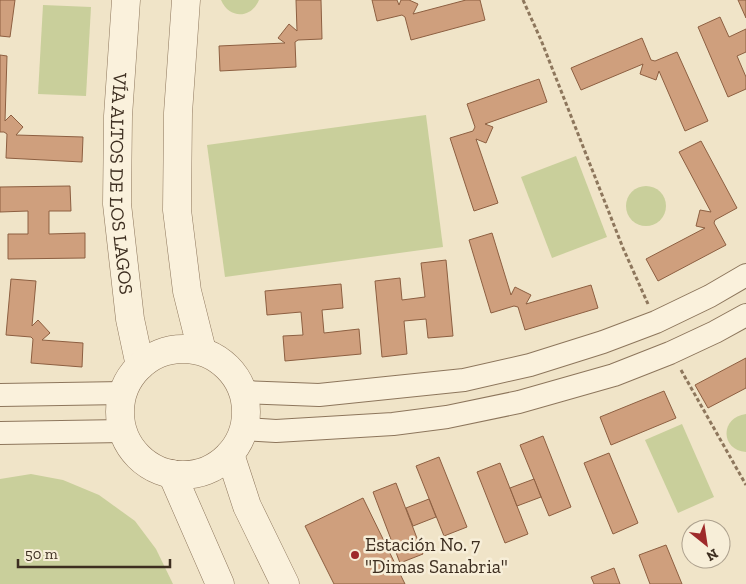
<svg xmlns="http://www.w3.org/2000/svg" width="746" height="584" viewBox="0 0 746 584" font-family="'Zilla Slab',serif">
	<rect width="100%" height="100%" fill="#f0e4c8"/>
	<g fill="#c9cf9b">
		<path d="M221,0h38c-8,19 -30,19 -38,0z"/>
		<polygon points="43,5 91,7 86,96 38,94"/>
		<polygon points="426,115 443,247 225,277 207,145"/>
		<polygon points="576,156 607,237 552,258 521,177"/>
		<circle cx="646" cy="206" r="20"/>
		<path d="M746,414v38c-26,-2 -26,-35 0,-38z"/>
		<polygon points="682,424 714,497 678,513 645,440"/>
		<polygon points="31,474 63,480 99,495 135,521 156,549 173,584 0,584 0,479"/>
	</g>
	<g fill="#cf9f7d" stroke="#8d5f41">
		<polygon points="0,0 15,0 10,37 0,36"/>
		<polygon points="296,0 321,0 322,39 298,40 295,42 296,67 220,71 219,46 285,43 278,38 289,24 297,31"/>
		<polygon points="372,0 397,0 399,5 401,0 409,0 418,4 413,14 466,0 480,0 485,20 411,40 405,17 402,15 377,21"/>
		<polygon points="738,0 746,0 746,18"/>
		<polygon points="720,17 729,37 746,29 746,52 737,56 746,77 746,89 728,97 698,27"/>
		<polygon points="642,38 651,60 655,61 677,52 708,121 685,131 659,71 656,80 640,74 643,64 581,90 571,68"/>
		<polygon points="0,55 7,56 5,121 11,115 23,127 16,135 83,137 82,162 6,158 7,134 4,132 0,132"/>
		<polygon points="539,79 547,102 485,124 493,127 486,143 476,139 498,203 474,211 450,138 473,131 475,127 467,104"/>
		<polygon points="701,141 737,208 715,220 714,223 726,245 658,281 646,259 705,228 696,226 700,210 711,212 679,152"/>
		<polygon points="70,186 71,211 49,211 49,234 85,233 85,258 8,259 8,234 28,234 28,211 0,212 0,187"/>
		<polygon points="492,233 511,295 515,287 531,295 526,304 591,285 598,308 525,330 518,307 514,306 491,313 469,240"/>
		<polygon points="446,260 453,336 428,338 426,319 404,321 407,354 382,357 375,281 400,278 402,300 425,297 421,263"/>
		<polygon points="11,279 36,281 32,326 38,320 50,333 42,340 83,343 82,367 31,363 33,339 31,337 6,335"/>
		<polygon points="341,284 343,308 322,310 324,333 359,329 361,354 285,361 283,336 303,335 301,312 267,315 265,291"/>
		<polygon points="746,358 746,388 708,408 695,385"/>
		<polygon points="664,391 676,418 611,445 600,417"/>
		<polygon points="543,436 571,507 549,516 520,445"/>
		<polygon points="609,453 638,523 613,534 584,463"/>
		<polygon points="439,457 467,527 444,536 416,466"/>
		<polygon points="500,463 528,534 505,543 477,472"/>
		<polygon points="534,479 541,497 517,506 510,488"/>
		<polygon points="396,483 423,554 400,563 373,492"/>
		<polygon points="363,498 405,584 334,584 305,526"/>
		<polygon points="429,499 436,517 413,526 406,508"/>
		<polygon points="666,545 682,584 650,584 639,555"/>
		<polygon points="614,568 620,584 594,584 591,577"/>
	</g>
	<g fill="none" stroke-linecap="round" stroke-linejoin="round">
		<g stroke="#8d765c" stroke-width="24">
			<g id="minor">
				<polyline points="243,392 319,395 464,380 530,365 603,342 656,322 710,296 746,275"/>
				<polyline points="0,395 123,393"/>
				<polyline points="244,429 276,431 393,424 447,417 519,402 614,375 670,353 715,332 746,315"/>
				<polyline points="0,433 123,431"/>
			</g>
		</g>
		<g stroke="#8d765c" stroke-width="29">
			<g id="tertiary">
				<path id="s1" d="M126,0l-8,116 -1,88 13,115 10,47"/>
				<polyline points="186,0 178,113 177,210 187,291 202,351"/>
				<circle cx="183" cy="412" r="63"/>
				<polyline points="230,454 247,506 285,584"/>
				<polyline points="172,474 220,584"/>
			</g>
		</g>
		<g stroke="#8d765c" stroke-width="3" stroke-dasharray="4 2.5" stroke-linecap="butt">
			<polyline points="523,0 541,40 623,248 648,304"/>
			<polyline points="681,370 746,485"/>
		</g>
		<use href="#minor" stroke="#faf1dc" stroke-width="22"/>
		<use href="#tertiary" stroke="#faf1dc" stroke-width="28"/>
	</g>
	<circle fill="#9e2a2b" stroke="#f7eed8" stroke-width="2" cx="355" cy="555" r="5"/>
	<g text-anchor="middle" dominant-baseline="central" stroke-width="5" stroke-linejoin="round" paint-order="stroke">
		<g font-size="19" fill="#3d2e20" stroke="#f7eed8">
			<text stroke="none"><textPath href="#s1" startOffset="184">VÍA ALTOS DE LOS LAGOS</textPath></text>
		</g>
		<g font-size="19" fill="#3d2e20" stroke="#f7eed8" text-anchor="start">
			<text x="365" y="544">Estación No. 7<tspan x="365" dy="22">"Dimas Sanabria"</tspan></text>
		</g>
	</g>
	<g transform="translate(706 544) rotate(150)"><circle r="24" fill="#f7eed8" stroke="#ada18e"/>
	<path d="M0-4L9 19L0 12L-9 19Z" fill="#9e2a2b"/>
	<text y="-8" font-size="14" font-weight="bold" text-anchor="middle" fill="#3d2e20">N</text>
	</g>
	<path d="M18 559v8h152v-8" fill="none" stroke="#3d2e20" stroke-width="2.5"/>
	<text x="25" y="559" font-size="15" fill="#3d2e20" stroke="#f7eed8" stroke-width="4" paint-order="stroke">50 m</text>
</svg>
